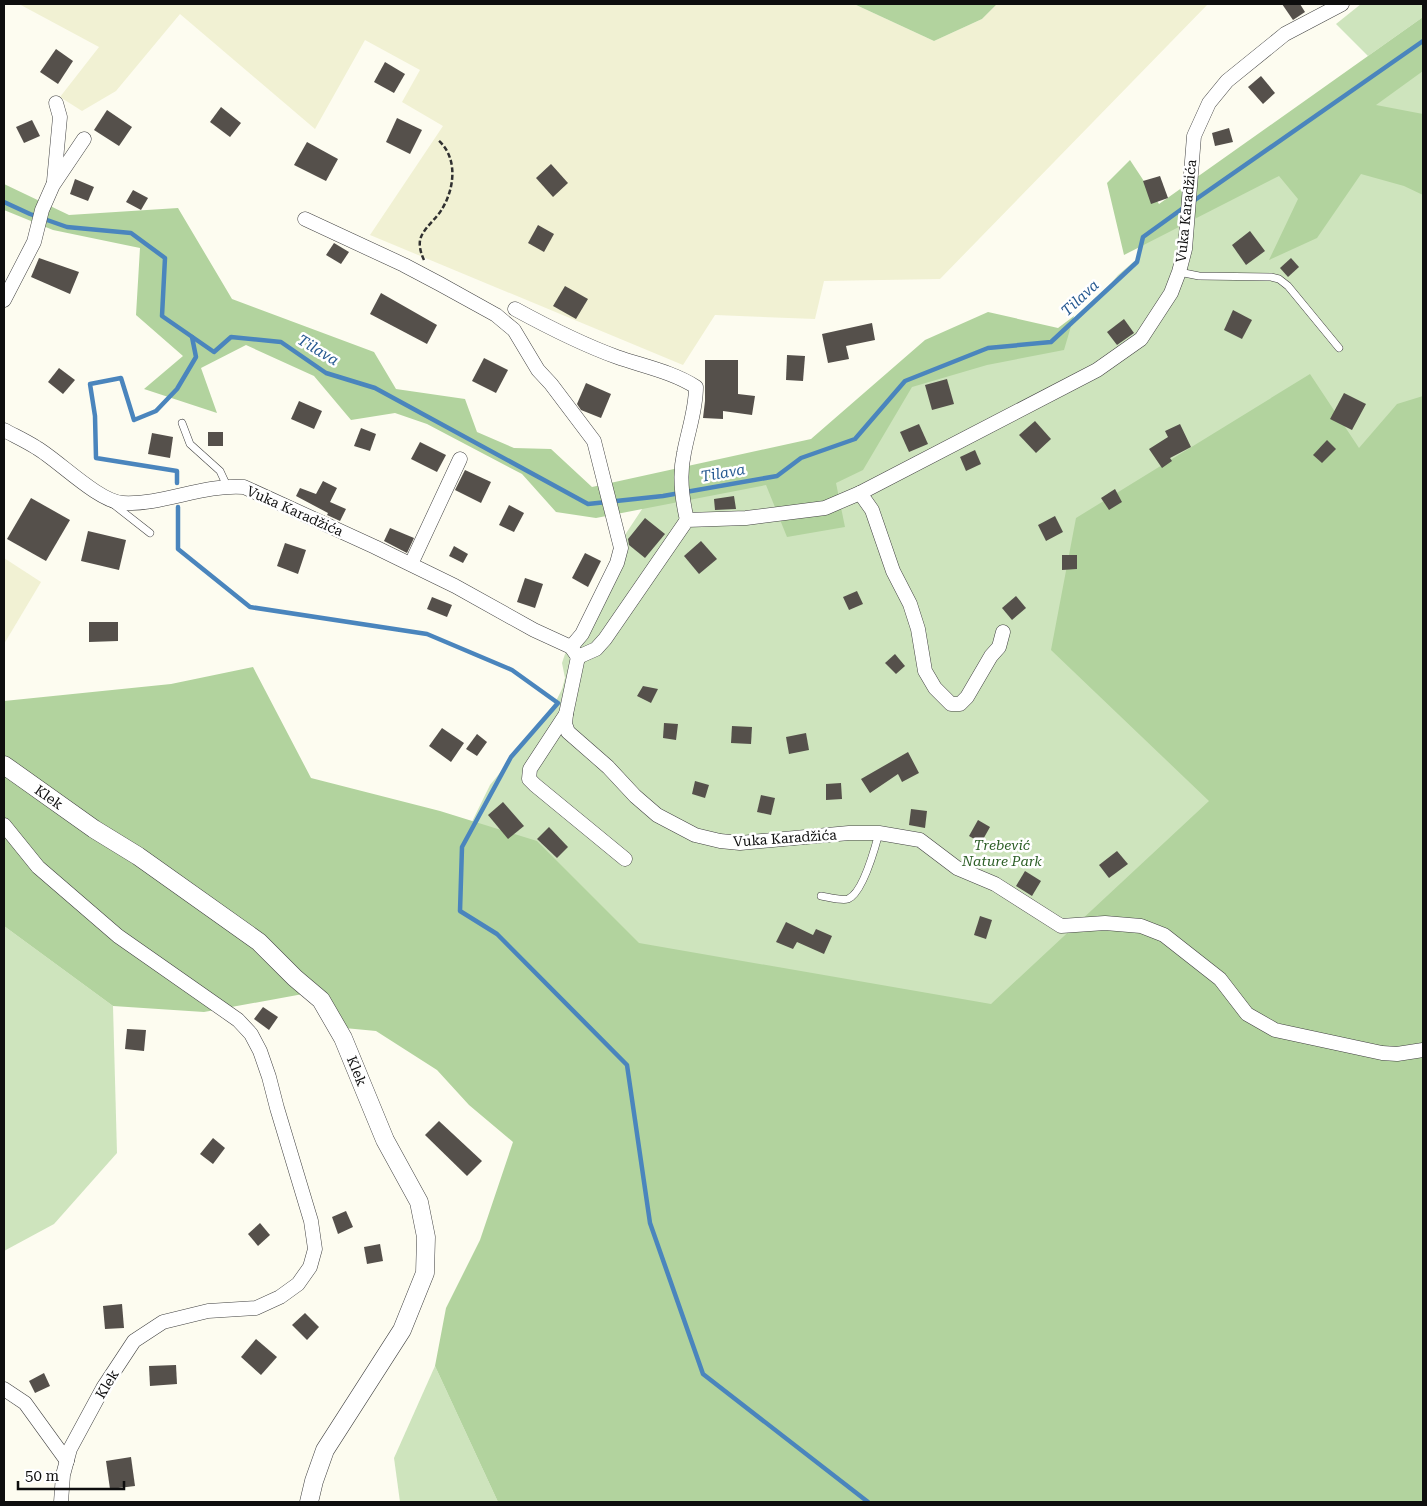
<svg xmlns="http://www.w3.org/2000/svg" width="1427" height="1506" viewBox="0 0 1427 1506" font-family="'Roboto Serif',serif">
	<rect width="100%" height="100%" fill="#fdfcf0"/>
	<g fill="#f1f1d3">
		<polygon points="19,4 854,4 934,41 982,19 997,4 1208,4 940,279 824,281 815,319 715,315 683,365 370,235 443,126 402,102 420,70 365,40 315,129 180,14 116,91 82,111 60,97 99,47"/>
		<polygon points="4,558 41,582 4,644"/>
	</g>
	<g fill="#cee4bd">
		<polygon points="1361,4 1423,4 1423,17 1368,56 1336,24"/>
		<polygon points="1423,32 1423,1502 467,832 490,785 535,730 556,701 562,689 565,678 562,663 565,654 572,644 615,550 654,491 786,473 897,381 1063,333 1093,305 1118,275 1138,258 1147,227"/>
		<polygon points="4,926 113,1006 117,1153 54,1224 4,1251"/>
		<polygon points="435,1366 498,1502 400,1502 394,1458"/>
	</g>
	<g fill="#b2d39e">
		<polygon points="854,4 997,4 982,19 934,41"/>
		<polygon points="1423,17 1423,71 1376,105 1423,114 1423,195 1404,186 1361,174 1317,238 1269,260 1298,199 1279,176 1124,255 1107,183 1130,160 1159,204"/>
		<polygon points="4,184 69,215 178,208 232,299 374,352 396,389 465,399 477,432 514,448 551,449 592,487 811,439 925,340 988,312 1058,328 1074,316 1064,350 987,365 912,387 863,470 836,483 845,527 787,537 766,485 596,518 556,512 522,474 427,424 395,413 351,420 314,376 246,345 201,368 217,413 144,389 183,356 136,315 140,248 53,230 4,210"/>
		<polygon points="1310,374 1359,448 1397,404 1423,396 1423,1502 498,1502 435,1366 446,1308 480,1240 513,1142 469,1105 437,1070 376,1031 334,1027 303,994 204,1012 113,1006 4,926 4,701 171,684 253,667 311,778 440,811 537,841 639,943 991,1004 1209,801 1051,650 1076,518"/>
	</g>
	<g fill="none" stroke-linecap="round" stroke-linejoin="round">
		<g stroke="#4a85bd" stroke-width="4.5">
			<polyline points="4,202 30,214 67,227 131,233 165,258 162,316 214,352 231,337 281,342 326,373 375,388 588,504 663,496 777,476 801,458 855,439 905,381 988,348 1051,342 1137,262 1143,237 1186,206"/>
			<polyline points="1192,202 1423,41"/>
			<polyline points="177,483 177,471 96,458 95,416 90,384 121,378 134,420 156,411 177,389 196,357 192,337"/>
			<polyline points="178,507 178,549 250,607 427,634 512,670 558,703 511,757 462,847 460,911 497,934 627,1065 650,1223 703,1374 868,1502"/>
		</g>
	</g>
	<g fill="#55504b">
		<polygon points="1282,4 1300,4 1305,12 1293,20"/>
		<polygon points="56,49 73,61 58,84 40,72"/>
		<polygon points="385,62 405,74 394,93 374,82"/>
		<polygon points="1261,76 1275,93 1263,104 1248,87"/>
		<polygon points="221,107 241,123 230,137 210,122"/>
		<polygon points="107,110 132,127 119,146 94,130"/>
		<polygon points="397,118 422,130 410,154 386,142"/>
		<polygon points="32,120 40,136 24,143 16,127"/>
		<polygon points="1229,128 1233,142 1215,146 1212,133"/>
		<polygon points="307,142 338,159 326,181 294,165"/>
		<polygon points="551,164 568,183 553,197 536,178"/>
		<polygon points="1160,176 1168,198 1151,204 1143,181"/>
		<polygon points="75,179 94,187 88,201 70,194"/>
		<polygon points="133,190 148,198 141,210 126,202"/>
		<polygon points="538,225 554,234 544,252 528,243"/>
		<polygon points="1250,231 1265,251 1246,265 1232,245"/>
		<polygon points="334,243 349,252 341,264 326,255"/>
		<polygon points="39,258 79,272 70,294 31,277"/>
		<polygon points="1291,258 1299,267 1288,277 1280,268"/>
		<polygon points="565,286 588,299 576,319 553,306"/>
		<polygon points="381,293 437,325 427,344 370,314"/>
		<polygon points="1233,310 1252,320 1242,339 1224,330"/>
		<polygon points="1124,319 1134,333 1117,345 1107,332"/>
		<polygon points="872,323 875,340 846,346 849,359 828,363 822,334"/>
		<polygon points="787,355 805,356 803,381 786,380"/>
		<polygon points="484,358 508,370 496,393 472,381"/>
		<polygon points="705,360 738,360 738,394 755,396 752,415 723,411 723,419 703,418 705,401"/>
		<polygon points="59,368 75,380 63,394 48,382"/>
		<polygon points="947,379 954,404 932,410 925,385"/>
		<polygon points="586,383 611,394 601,418 581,410 577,404"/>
		<polygon points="1344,393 1366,404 1352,430 1330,419"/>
		<polygon points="299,401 322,411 314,429 291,419"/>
		<polygon points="1035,421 1051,439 1036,453 1019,435"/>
		<polygon points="919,424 928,444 909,452 900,432"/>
		<polygon points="1180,424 1191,447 1170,458 1172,461 1162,468 1149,449 1168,437 1165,431"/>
		<polygon points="361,428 376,434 370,451 354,446"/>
		<rect x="208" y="432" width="15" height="14"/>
		<polygon points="152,433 173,437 170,458 148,454"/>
		<polygon points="1327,440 1336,449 1322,463 1313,455"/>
		<polygon points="420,442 446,455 437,472 411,459"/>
		<polygon points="975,450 981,464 966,471 960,457"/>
		<polygon points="465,470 491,482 481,503 455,490"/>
		<polygon points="323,481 337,488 330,502 346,509 340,521 327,515 328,513 296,496 300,488 316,494"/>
		<polygon points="1115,489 1122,502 1109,510 1101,498"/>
		<polygon points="734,496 736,509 715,510 714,499"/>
		<polygon points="31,498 70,520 46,561 7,539"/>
		<polygon points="509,505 524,513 514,532 499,525"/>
		<polygon points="1055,516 1063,532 1046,541 1038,525"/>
		<polygon points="645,518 665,534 645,558 629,545 628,539"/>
		<polygon points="390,528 414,538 407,553 384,541"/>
		<polygon points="88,531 126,540 119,570 81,561"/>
		<polygon points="701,541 717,559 699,574 684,556"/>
		<polygon points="285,543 306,550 298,574 277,566"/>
		<polygon points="454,546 468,554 463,563 449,556"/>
		<polygon points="585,553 601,561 588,587 572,578"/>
		<polygon points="1062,555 1077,555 1077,569 1062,570"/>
		<polygon points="525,578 543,584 535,608 517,602"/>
		<polygon points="857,591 863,604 849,610 843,597"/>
		<polygon points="1016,596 1026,608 1012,620 1002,608"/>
		<polygon points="432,597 452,605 447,617 427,609"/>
		<polygon points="89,622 118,622 118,641 89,642"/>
		<polygon points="895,654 905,666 896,674 885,663"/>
		<polygon points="643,686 658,689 651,703 637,696"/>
		<polygon points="664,723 678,724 676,740 663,738"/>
		<polygon points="732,726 752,727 751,744 731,743"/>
		<polygon points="442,728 464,743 451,762 429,746"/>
		<polygon points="806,733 809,750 789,754 786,737"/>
		<polygon points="477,734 487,742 477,756 466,749"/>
		<polygon points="908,752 919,773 902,782 898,774 870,793 861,779"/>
		<polygon points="695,781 709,785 705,798 692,794"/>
		<polygon points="841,783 842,799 826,800 826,784"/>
		<polygon points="761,795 775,798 771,815 757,812"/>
		<polygon points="503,802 524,826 508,839 488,815"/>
		<polygon points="911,809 927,811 925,828 909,825"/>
		<polygon points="978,820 990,827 981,843 969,836"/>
		<polygon points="549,827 568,847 557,858 537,839"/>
		<polygon points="1117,851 1128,864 1109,878 1099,865"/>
		<polygon points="1025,871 1041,881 1032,896 1016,886"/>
		<polygon points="980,916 992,920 986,939 974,935"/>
		<polygon points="786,922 813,935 816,929 832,936 824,954 797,942 793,949 776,942"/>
		<polygon points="263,1007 278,1017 269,1030 254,1019"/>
		<polygon points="127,1029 146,1030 144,1051 125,1049"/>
		<polygon points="439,1121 482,1161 467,1176 425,1135"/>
		<polygon points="213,1138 225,1148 213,1164 200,1154"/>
		<polygon points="346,1211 353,1227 338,1234 332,1217"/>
		<polygon points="260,1223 270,1235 258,1246 248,1234"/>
		<polygon points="380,1244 383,1261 367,1264 364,1247"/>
		<polygon points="122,1304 124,1328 105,1329 103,1306"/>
		<polygon points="305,1313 319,1327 307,1340 292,1325"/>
		<polygon points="256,1339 277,1357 261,1375 241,1357"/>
		<polygon points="176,1365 177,1384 150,1386 149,1366"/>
		<polygon points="44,1373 50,1386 35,1393 29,1381"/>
		<polygon points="131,1457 135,1486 110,1489 106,1461"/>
	</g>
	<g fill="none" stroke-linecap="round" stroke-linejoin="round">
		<g stroke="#414141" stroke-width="8">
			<g id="service">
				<polyline points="1179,272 1199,276 1271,277 1279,279 1288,286 1339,348"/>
				<polyline points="182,423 190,444 220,471 227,486"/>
				<polyline points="113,504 150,533"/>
				<path d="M821,896c7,1 20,5 27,3 15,-6 27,-51 31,-66"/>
			</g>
		</g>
		<g stroke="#414141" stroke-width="15">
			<g id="minor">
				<polyline points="54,181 60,117 56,103"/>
				<polyline points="305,219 404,265 440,284 496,315 514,330 538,370 551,384 594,441 621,548 617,563 582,634 571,647"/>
				<polyline points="4,300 34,242 42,210 53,185 84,139"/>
				<path d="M515,309c33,18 66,35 102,48 26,9 56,15 79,30 0,23 -8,44 -12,66 -5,22 -2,46 3,67"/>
				<path d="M4,430c11,6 22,11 33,18 22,13 62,54 86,55 40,2 80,-19 121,-16l131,60 80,39 79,44 37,17 7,10 18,-8 9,-10 82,-119 59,-2 79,-10 35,-15 237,-123 44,-31 30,-46 8,-21 6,-23 9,-113 15,-33 18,-22 58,-47 57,-30"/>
				<polyline points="860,493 872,510 893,571 910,604 918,629 925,671 935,688 951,704 960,704 967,697 991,656 999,647 1003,632"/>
				<polyline points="411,564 460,459"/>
				<polyline points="578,657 566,714 565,724 568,732 608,767 635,796 657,815 695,835 720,841 740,843 849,833 879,833 920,840 957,868 995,884 1061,926 1105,923 1141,926 1164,935 1220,979 1247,1014 1275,1030 1382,1053 1397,1054 1423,1050"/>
				<polyline points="566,714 530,769 529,779 535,785 625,859"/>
				<polyline points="4,825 38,867 118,936 238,1020 251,1034 260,1051 269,1077 277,1108 311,1221 315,1249 310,1267 298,1284 280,1297 256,1308 208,1311 163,1322 134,1341 103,1388 70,1449 63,1475 61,1502"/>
				<polyline points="4,1389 25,1403 67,1461"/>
			</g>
		</g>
		<g stroke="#414141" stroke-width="19">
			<polyline id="tertiary" points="4,765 94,829 138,856 259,942 295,978 321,1000 343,1038 385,1140 419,1202 426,1237 425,1273 402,1330 325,1450 314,1481 309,1502"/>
		</g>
		<path stroke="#303030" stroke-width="2.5" stroke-dasharray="5 2.5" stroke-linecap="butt" d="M424,260c-3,-6 -6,-16 -3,-23 4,-10 16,-19 21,-28 13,-21 16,-52 -4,-69"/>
		<use href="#service" stroke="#fff" stroke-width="7"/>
		<use href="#minor" stroke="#fff" stroke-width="14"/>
		<use href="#tertiary" stroke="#fff" stroke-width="18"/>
	</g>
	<g text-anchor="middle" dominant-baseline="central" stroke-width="5" stroke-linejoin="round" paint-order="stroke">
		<g font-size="14" fill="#0e0e0e" stroke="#fff">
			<text transform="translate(1186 211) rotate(-84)">Vuka Karadžića</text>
			<text transform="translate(295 511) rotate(24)">Vuka Karadžića</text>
			<text transform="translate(49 797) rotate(35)">Klek</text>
			<text transform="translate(785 838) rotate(-4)">Vuka Karadžića</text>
			<text transform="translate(357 1071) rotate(68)">Klek</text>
			<text transform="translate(107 1384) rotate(-59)">Klek</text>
		</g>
		<g font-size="14" font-style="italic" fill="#2c5e26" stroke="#fff">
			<text x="1002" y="845">Trebević<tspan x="1002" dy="16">Nature Park</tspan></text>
		</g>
		<g font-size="15" font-style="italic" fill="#265991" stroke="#fff">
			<text transform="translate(1080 298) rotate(-43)">Tilava</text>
			<text transform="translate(318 350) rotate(31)">Tilava</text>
			<text transform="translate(723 473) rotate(-10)">Tilava</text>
		</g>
	</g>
	<rect width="1427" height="1506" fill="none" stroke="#0e0e0e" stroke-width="10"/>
	<path d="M18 1481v8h106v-8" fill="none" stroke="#0e0e0e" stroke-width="2.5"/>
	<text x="25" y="1481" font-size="15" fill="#0e0e0e" stroke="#ffffff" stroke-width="4" paint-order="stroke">50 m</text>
</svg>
